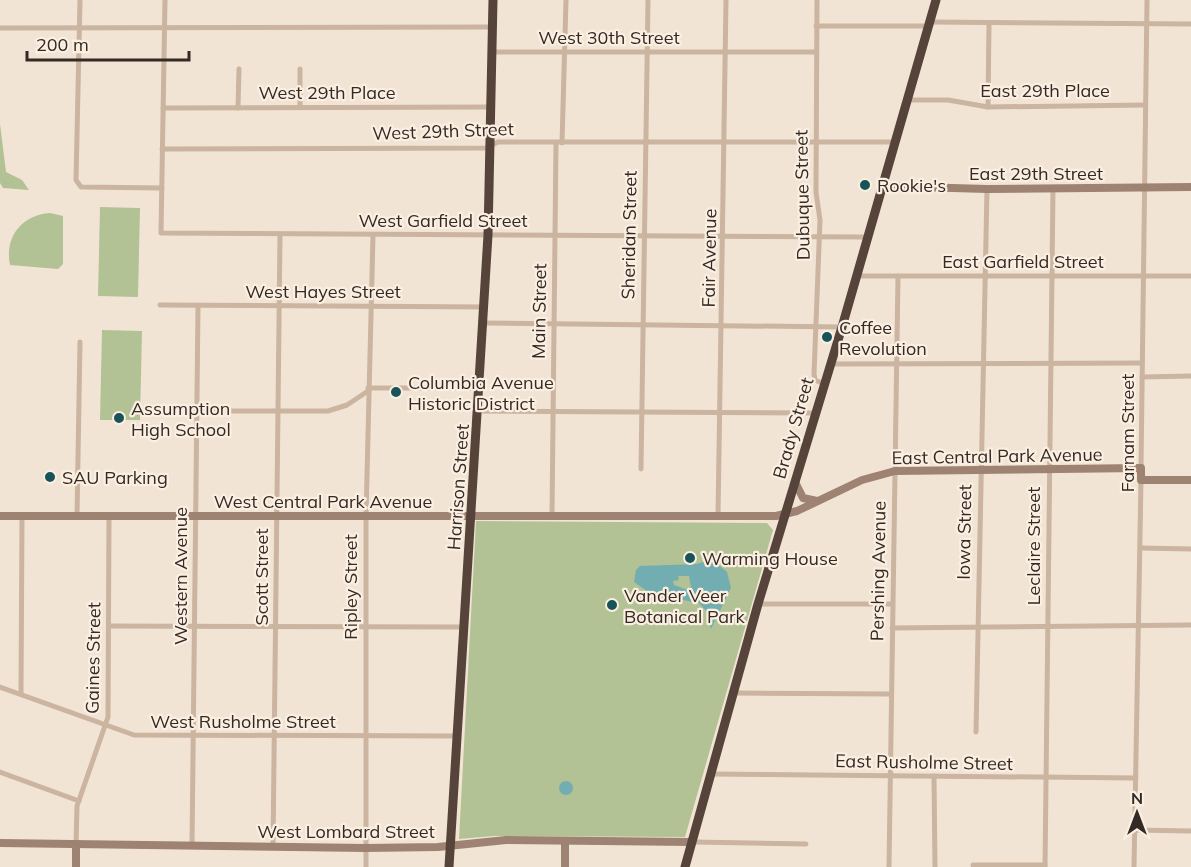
<svg xmlns="http://www.w3.org/2000/svg" width="1191" height="867" viewBox="0 0 1191 867" font-family="Mulish,sans-serif">
	<rect width="100%" height="100%" fill="#f2e4d5"/>
	<g fill="#b2c294">
		<polygon points="0,124 6,172 22,180 29,190 3,188 0,183"/>
		<polygon points="100,207 140,208 138,297 98,296"/>
		<path d="M50,213l13,3v48l-5,5 -48,-4c-6,-28 12,-50 40,-52z"/>
		<polygon points="102,330 142,331 140,420 100,420"/>
		<polygon points="476,521 767,523 773,530 685,837 494,836 459,839"/>
	</g>
	<g fill="#72aeb1" fill-rule="evenodd">
		<path d="M711,559l16,13 4,16 -20,41 -5,-18 -7,-8 -48,-9 -17,-12 2,-12 4,-4 57,-2zM678,576h11l2,11 -6,2 -11,-4 -1,-4 6,-1z"/>
		<circle cx="566" cy="788" r="7"/>
	</g>
	<g fill="none" stroke-linecap="round" stroke-linejoin="round">
		<g stroke="#cbb4a0" stroke-width="5">
			<polyline points="80,0 76,180 81,187 162,188"/>
			<polyline points="165,0 161,233 866,237"/>
			<polyline points="817,0 816,192 820,220 814,374 815,380 824,384"/>
			<polyline points="930,22 1191,24"/>
			<polyline points="816,26 929,26"/>
			<polyline points="0,28 492,27"/>
			<polyline points="492,52 816,52"/>
			<polyline points="908,100 948,100 988,107 1145,105"/>
			<polyline points="300,107 300,69"/>
			<polyline points="988,107 989,23"/>
			<polyline points="163,108 492,107"/>
			<polyline points="238,108 239,69"/>
			<polyline points="562,143 566,0"/>
			<polyline points="162,149 486,148 498,142 896,142"/>
			<polyline points="856,276 1191,276"/>
			<polyline points="160,305 485,307"/>
			<polyline points="484,323 842,327"/>
			<polyline points="831,364 1142,363"/>
			<polyline points="1142,377 1191,376"/>
			<polyline points="368,388 479,388"/>
			<polyline points="197,411 328,411 347,405 368,391"/>
			<polyline points="479,411 815,413"/>
			<polyline points="1141,468 1147,0"/>
			<polyline points="641,469 648,0"/>
			<polyline points="77,516 80,342"/>
			<polyline points="552,516 556,143"/>
			<polyline points="718,516 726,0"/>
			<polyline points="1141,548 1191,549"/>
			<polyline points="758,604 892,604"/>
			<polyline points="109,626 464,627"/>
			<polyline points="892,628 1191,625"/>
			<polyline points="0,687 134,735 458,736"/>
			<polyline points="735,693 890,694"/>
			<polyline points="21,694 22,516"/>
			<polyline points="976,732 987,189"/>
			<polyline points="0,772 79,801"/>
			<polyline points="711,774 1136,778"/>
			<polyline points="934,776 935,867"/>
			<polyline points="1135,830 1191,831"/>
			<polyline points="692,842 806,844"/>
			<polyline points="76,845 77,806 108,717 109,516"/>
			<polyline points="192,846 198,306"/>
			<polyline points="273,847 280,235"/>
			<polyline points="973,865 1045,865"/>
			<polyline points="366,867 366,516 373,235"/>
			<polyline points="889,867 898,276"/>
			<polyline points="1045,867 1053,188"/>
			<polyline points="1134,867 1141,480"/>
		</g>
		<g stroke="#9e8272" stroke-width="8">
			<polyline points="882,186 987,189 1191,187"/>
			<polyline points="795,482 803,498 817,501"/>
			<polyline points="0,516 776,516 797,511 862,480 895,471 1141,468 1141,480 1191,480"/>
			<polyline points="565,841 565,867"/>
			<polyline points="0,843 366,848 438,847 506,840 692,842"/>
			<polyline points="76,845 76,867"/>
		</g>
		<g stroke="#56433a" stroke-width="9">
			<polyline points="449,867 488,235 493,0"/>
			<polyline points="685,867 758,604 842,327 936,0"/>
		</g>
	</g>
	<g fill="#175358" stroke="#faefe1" stroke-width="2">
		<circle cx="865" cy="185" r="6"/>
		<circle cx="827" cy="337" r="6"/>
		<circle cx="396" cy="392" r="6"/>
		<circle cx="119" cy="418" r="6"/>
		<circle cx="50" cy="477" r="6"/>
		<circle cx="690" cy="558" r="6"/>
		<circle cx="612" cy="605" r="6"/>
	</g>
	<g text-anchor="middle" dominant-baseline="central" stroke-width="4.5" stroke-linejoin="round" paint-order="stroke">
		<g font-size="18" fill="#342924" stroke="#faefe1">
			<text x="609" y="37">West 30th Street</text>
			<text x="1045" y="90">East 29th Place</text>
			<text x="327" y="92">West 29th Place</text>
			<text transform="translate(443 131) rotate(-2)">West 29th Street</text>
			<text x="1036" y="173">East 29th Street</text>
			<text transform="translate(802 195) rotate(-91)">Dubuque Street</text>
			<text x="443" y="220">West Garfield Street</text>
			<text transform="translate(629 235) rotate(-89)">Sheridan Street</text>
			<text transform="translate(709 258) rotate(-89)">Fair Avenue</text>
			<text x="1023" y="261">East Garfield Street</text>
			<text x="323" y="291">West Hayes Street</text>
			<text transform="translate(539 311) rotate(-89)">Main Street</text>
			<text transform="translate(793 428) rotate(-74)">Brady Street</text>
			<text transform="translate(1127 433) rotate(-90)">Farnam Street</text>
			<text transform="translate(997 456) rotate(-1)">East Central Park Avenue</text>
			<text transform="translate(458 487) rotate(-86)">Harrison Street</text>
			<text x="323" y="501">West Central Park Avenue</text>
			<text transform="translate(964 532) rotate(-89)">Iowa Street</text>
			<text transform="translate(1033 546) rotate(-90)">Leclaire Street</text>
			<text transform="translate(878 571) rotate(-89)">Pershing Avenue</text>
			<text transform="translate(180 576) rotate(-90)">Western Avenue</text>
			<text transform="translate(261 577) rotate(-90)">Scott Street</text>
			<text transform="translate(350 587) rotate(-90)">Ripley Street</text>
			<text transform="translate(93 658) rotate(-89)">Gaines Street</text>
			<text x="243" y="721">West Rusholme Street</text>
			<text transform="translate(924 762) rotate(1)">East Rusholme Street</text>
			<text x="346" y="831">West Lombard Street</text>
		</g>
		<g font-size="18" fill="#342924" stroke="#faefe1" text-anchor="start">
			<text x="877" y="185">Rookie's</text>
			<text x="839" y="327">Coffee<tspan x="839" dy="21">Revolution</tspan></text>
			<text x="408" y="382">Columbia Avenue<tspan x="408" dy="21">Historic District</tspan></text>
			<text x="131" y="408">Assumption<tspan x="131" dy="21">High School</tspan></text>
			<text x="62" y="477">SAU Parking</text>
			<text x="702" y="558">Warming House</text>
			<text x="624" y="595">Vander Veer<tspan x="624" dy="21">Botanical Park</tspan></text>
		</g>
	</g>
	<g transform="translate(1137 813)" stroke="#faefe1" stroke-width="4.5" paint-order="stroke">
	<path d="M0-4.5L10 22L0 15L-10 22Z" fill="#342924"/>
	<text y="-9" font-size="16" font-weight="bold" text-anchor="middle" fill="#342924">N</text>
	</g>
	<path d="M27 51v9h162v-9" fill="none" stroke="#342924" stroke-width="3"/>
	<text x="36" y="51" font-size="18" fill="#342924" stroke="#faefe1" stroke-width="4.5" paint-order="stroke">200 m</text>
</svg>
